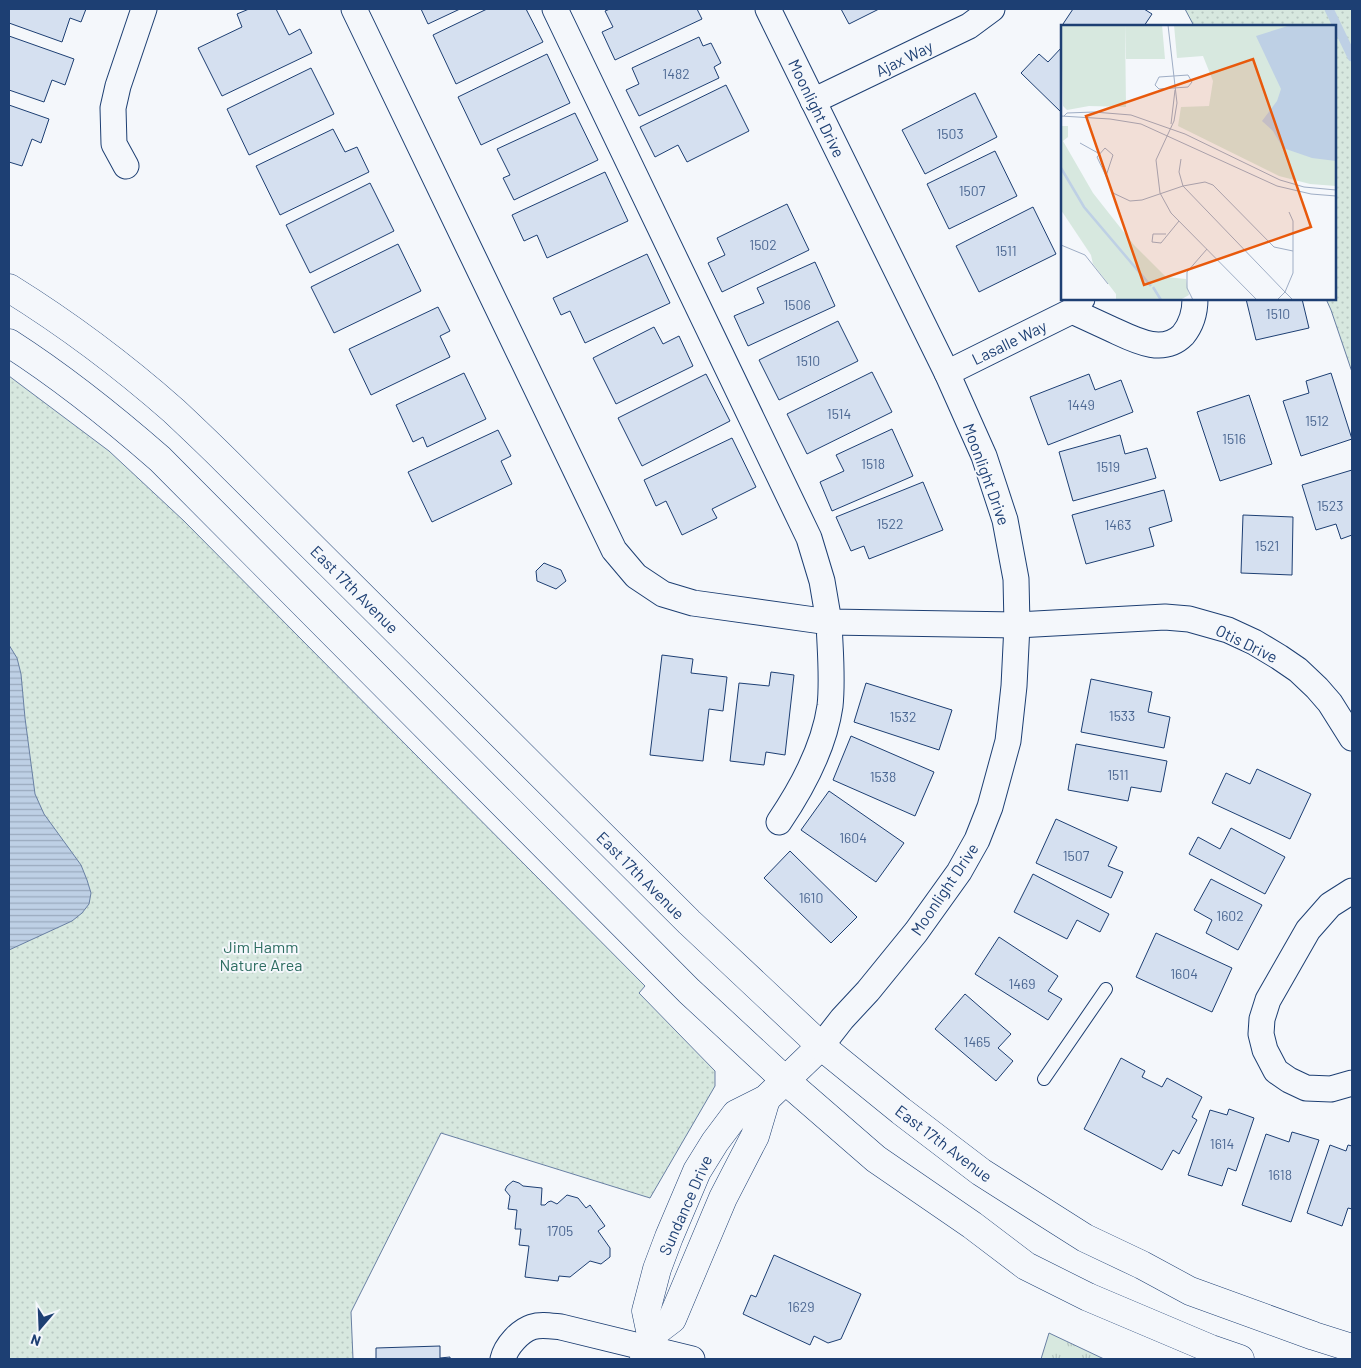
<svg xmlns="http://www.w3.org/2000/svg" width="1361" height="1368" viewBox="0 0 1361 1368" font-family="Barlow,sans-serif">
	<defs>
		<pattern id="grass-tufts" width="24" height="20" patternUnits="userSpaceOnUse" patternTransform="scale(1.25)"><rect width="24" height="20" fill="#d7e8df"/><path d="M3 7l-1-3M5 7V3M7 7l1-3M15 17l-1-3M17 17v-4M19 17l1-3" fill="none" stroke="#b8c8c3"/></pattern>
		<pattern id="park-dots" width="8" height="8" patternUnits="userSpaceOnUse" patternTransform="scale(1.25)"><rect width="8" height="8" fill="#d7e8df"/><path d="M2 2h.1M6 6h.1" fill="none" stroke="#b8c8c3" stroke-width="1.8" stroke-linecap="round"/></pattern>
		<pattern id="water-rules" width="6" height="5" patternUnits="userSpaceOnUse" patternTransform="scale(1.25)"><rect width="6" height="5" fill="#bed0e5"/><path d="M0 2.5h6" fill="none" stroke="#9aaabe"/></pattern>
	</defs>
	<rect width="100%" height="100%" fill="#f4f7fb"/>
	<polygon fill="url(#grass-tufts)" stroke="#687fa3" points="1049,1333 1104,1359 1041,1359"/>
	<g fill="url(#park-dots)" stroke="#687fa3">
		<polygon points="1185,9 1352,9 1352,372 1331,310 1326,299 1335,299 1335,26 1194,26"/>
		<polygon points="9,376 109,451 184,521 645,986 639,993 715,1071 715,1086 650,1198 441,1133 351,1312 353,1359 9,1359"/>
	</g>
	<polygon fill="url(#water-rules)" stroke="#687fa3" points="9,645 17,658 21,674 25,718 35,794 44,814 81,865 87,880 91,893 89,904 82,913 72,921 9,950"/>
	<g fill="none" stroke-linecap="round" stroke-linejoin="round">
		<polyline stroke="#bed0e5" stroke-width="9" points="1329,9 1352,57"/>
	</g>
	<g fill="#d5e0f0" stroke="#1d3f73">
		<polygon points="9,9 86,9 81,22 70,18 62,42 9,23"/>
		<polygon points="249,9 276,9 289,35 300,29 312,53 222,96 198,48 242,27 237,14"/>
		<polygon points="421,9 460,9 428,24"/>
		<polygon points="487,9 526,9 543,42 456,84 433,35"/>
		<polygon points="610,9 697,9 702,19 615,60 602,32 613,27 605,11"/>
		<polygon points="841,9 879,9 849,24"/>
		<polygon points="1073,9 1144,9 1152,14 1144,26 1067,26 1063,24"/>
		<polygon points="9,36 74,59 65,85 52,80 44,102 9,90"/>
		<polygon points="699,37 703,46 711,43 721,63 714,67 719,78 639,116 626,90 639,84 632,68"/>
		<polygon points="1062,47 1062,113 1021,73 1039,54 1048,62"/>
		<polygon points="547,54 570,103 481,145 458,97"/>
		<polygon points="311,68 334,114 249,155 227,109"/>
		<polygon points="726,85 749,131 687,162 678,145 655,157 640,127"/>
		<polygon points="975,93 997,137 925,174 902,130"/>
		<polygon points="9,105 49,119 41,143 32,139 22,166 9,162"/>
		<polygon points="575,113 598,160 514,200 503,178 510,175 497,149"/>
		<polygon points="333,129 345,152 357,147 369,172 280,215 256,166"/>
		<polygon points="995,151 1017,196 949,229 927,184"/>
		<polygon points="605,172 628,221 547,258 537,235 524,241 512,215"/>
		<polygon points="370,183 394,231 310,273 286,225"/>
		<polygon points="787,204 809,250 722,292 708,263 725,255 717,238"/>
		<polygon points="1033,207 1056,254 979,292 956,246"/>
		<polygon points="398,244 421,291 334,333 311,287"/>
		<polygon points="647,254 670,303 585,343 570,311 561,315 553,298"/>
		<polygon points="815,262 835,306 748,346 734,316 764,303 757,288"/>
		<polygon points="1246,299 1302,299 1309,328 1256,340"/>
		<polygon points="438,307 450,331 440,336 450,357 371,395 349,349"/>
		<polygon points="838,321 858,361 779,400 759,360"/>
		<polygon points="654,327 663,344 679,336 693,366 616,404 593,358"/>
		<polygon points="872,372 892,412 807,454 787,414"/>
		<polygon points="464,373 486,419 427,447 423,437 413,442 396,405"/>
		<polygon points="1331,373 1352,439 1301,456 1283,401 1309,393 1306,381"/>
		<polygon points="706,374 730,421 642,466 618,418"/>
		<polygon points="1089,374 1095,390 1121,380 1133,412 1048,445 1030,397"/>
		<polygon points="1249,395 1272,464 1220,481 1197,412"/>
		<polygon points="892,429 913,476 832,511 820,482 844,471 836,455"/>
		<polygon points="498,430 511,456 501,461 512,484 432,522 408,472"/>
		<polygon points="1120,435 1125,454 1147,448 1156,478 1073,501 1059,452"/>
		<polygon points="732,438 756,487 712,509 717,518 682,535 666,501 656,506 644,480"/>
		<polygon points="1352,470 1352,535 1341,539 1336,524 1316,530 1302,485"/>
		<polygon points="923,482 943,530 869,559 864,546 851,551 836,517"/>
		<polygon points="1164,490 1172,521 1149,528 1154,546 1086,564 1072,515"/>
		<polygon points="1243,515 1293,517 1292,575 1241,573"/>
		<polygon points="544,563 561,570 566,581 556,589 537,581 536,571"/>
		<polygon points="662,655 693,659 691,673 727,677 723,711 709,709 703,761 650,755"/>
		<polygon points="771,672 794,675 785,755 766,752 764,765 730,761 739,683 769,686"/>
		<polygon points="1091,679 1152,692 1148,712 1170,717 1164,748 1081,732"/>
		<polygon points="866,683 952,710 939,750 854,722"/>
		<polygon points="851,736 934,772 915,816 833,780"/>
		<polygon points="1076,744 1167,761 1161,792 1131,787 1128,801 1068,790"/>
		<polygon points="1257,769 1311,794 1290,839 1212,803 1226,773 1250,784"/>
		<polygon points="829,791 904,843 876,882 801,830"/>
		<polygon points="1056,819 1117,847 1108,866 1123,872 1111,898 1036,863"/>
		<polygon points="1231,828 1285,857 1265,894 1189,854 1198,837 1220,849"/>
		<polygon points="790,851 857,917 831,943 764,878"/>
		<polygon points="1033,874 1109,914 1100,932 1077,920 1067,939 1014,912"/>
		<polygon points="1211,879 1262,905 1238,950 1206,933 1212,920 1194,910"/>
		<polygon points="1156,933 1232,968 1212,1012 1136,977"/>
		<polygon points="999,937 1058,976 1048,991 1062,999 1048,1020 975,974"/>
		<polygon points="965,994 1011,1034 998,1048 1013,1061 996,1081 935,1029"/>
		<polygon points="1121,1058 1145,1071 1142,1077 1162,1087 1167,1078 1202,1097 1192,1117 1197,1120 1179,1154 1173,1150 1162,1170 1084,1129"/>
		<polygon points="1229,1109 1254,1118 1236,1171 1228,1168 1222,1186 1188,1175 1210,1110 1227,1115"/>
		<polygon points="1292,1132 1319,1140 1291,1222 1242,1205 1266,1134 1289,1142"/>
		<polygon points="1330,1145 1346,1151 1348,1145 1352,1146 1352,1209 1348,1208 1342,1226 1307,1213"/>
		<polygon points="513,1181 519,1183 523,1186 542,1188 541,1205 545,1205 548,1202 551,1201 557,1204 567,1195 578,1198 586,1208 590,1205 605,1226 598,1231 610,1248 610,1257 601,1264 590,1261 570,1277 559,1276 558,1281 525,1277 529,1246 519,1245 521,1229 515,1229 517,1210 508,1209 510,1196 505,1190 507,1186"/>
		<polygon points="774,1255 861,1294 841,1339 828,1343 814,1336 810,1345 743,1314 751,1295 756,1297"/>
		<polygon points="440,1346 440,1358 450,1357 450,1359 376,1359 376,1348"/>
	</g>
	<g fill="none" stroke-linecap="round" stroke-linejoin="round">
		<g stroke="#1d3f73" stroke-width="14">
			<polyline id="service" points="1044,1079 1106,989"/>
		</g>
		<g stroke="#1d3f73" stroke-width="27">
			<g id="minor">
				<path d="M354,9l260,541 22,26 27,18 30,9 136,19c1,28 4,57 1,84 -6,42 -28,82 -51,116"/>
				<polyline points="555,9 809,538 822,581 829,622 1017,625 1165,617 1189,619 1228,630 1254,642 1279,657 1298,670 1317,688 1330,703 1352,738"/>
				<polyline points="768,9 947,373 984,456 1005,520 1016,579 1017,625 1014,686 1008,741 990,807 977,840 959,872 916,932 868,991 842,1019 821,1046"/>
				<polyline points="813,101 969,26 992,9"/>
				<polyline points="126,166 114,144 113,108 118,86 144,9"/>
				<path d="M1072,311c13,6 26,12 39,18 22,10 51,27 72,6 9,-11 12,-23 12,-36"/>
				<polyline points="947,373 1072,311 1082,299"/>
				<polyline points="1352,891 1330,905 1308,930 1268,1000 1262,1019 1261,1034 1265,1050 1276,1071 1289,1080 1306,1088 1331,1089 1352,1083"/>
				<path d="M503,1359c3,-13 17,-28 29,-32 9,-3 19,-1 29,0l131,32"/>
			</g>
		</g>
		<g stroke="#1d3f73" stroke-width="29">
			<g id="tertiary">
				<polyline points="651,1335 672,1319 723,1198 755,1136 766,1099"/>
				<polyline points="644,1359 651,1335 646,1311 657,1269 669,1237 697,1171 715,1142 736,1114 766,1099 821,1046"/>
			</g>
		</g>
		<g stroke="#1d3f73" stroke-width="29">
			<g id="secondary">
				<path d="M9,288c58,36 114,78 165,123 17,16 35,33 52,50l463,461 132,124 80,65 80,61 104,66 57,27 48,26 124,45 38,12"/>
				<path d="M9,343c53,34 103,74 151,116l529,532 96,89 91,79 96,66 54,41 62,31 123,52 29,10"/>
			</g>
		</g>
		<use href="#service" stroke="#f4f7fb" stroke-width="12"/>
		<use href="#minor" stroke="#f4f7fb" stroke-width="25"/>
		<use href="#tertiary" stroke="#f4f7fb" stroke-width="28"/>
		<use href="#secondary" stroke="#f4f7fb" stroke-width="28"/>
	</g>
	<g text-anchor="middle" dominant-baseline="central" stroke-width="4" stroke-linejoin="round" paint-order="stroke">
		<g font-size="14" fill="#4b6792">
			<text x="676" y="73">1482</text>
			<text x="950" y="133">1503</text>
			<text x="972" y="190">1507</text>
			<text x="763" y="244">1502</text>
			<text x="1006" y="250">1511</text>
			<text x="797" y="304">1506</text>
			<text x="1278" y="313">1510</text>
			<text x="808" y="360">1510</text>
			<text x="1081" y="404">1449</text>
			<text x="839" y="413">1514</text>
			<text x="1317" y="420">1512</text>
			<text x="1234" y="438">1516</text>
			<text x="873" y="463">1518</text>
			<text x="1108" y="466">1519</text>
			<text x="1330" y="505">1523</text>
			<text x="890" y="523">1522</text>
			<text x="1118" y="524">1463</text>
			<text x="1267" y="545">1521</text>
			<text x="1122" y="715">1533</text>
			<text x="903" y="716">1532</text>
			<text x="1118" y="774">1511</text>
			<text x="883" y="776">1538</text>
			<text x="853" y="837">1604</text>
			<text x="1076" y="855">1507</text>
			<text x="811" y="897">1610</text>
			<text x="1230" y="915">1602</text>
			<text x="1184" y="973">1604</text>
			<text x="1022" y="983">1469</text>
			<text x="977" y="1041">1465</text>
			<text x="1222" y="1143">1614</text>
			<text x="1280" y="1174">1618</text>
			<text x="560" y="1230">1705</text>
			<text x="801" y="1306">1629</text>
		</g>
		<g font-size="16" fill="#1d3f73" stroke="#f4f7fb">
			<text transform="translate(904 58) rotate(-26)">Ajax Way</text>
			<text transform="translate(817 108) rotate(64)">Moonlight Drive</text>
			<text transform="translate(1009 342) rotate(-26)">Lasalle Way</text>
			<text transform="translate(987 474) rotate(70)">Moonlight Drive</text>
			<text transform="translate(355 589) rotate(45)">East 17th Avenue</text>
			<text transform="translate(1247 643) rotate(26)">Otis Drive</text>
			<text transform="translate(641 875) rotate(45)">East 17th Avenue</text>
			<text transform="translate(944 889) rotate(-56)">Moonlight Drive</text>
			<text transform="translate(944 1143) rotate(37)">East 17th Avenue</text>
			<text transform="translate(685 1205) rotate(-66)">Sundance Drive</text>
		</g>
		<g font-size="16" fill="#2c6c60" stroke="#f4f7fb">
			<text x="261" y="946">Jim Hamm<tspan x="261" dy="18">Nature Area</tspan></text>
		</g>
	</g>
	<g transform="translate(1061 25)">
		<rect width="275" height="275" fill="#f4f7fb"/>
		<path d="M0,0h64l1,82 -37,-1 -22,4 -4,-4z" fill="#d7e8df"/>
		<path d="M64,0h37l3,34h-39zM113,0h162v161l-26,-2 -31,-8 -101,-50 3,-19 28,-1 4,-25 -10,-25 -26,2zM0,101h7v11l-5,4 30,52 41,52 32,32 20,2 3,16 -9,5h-64v-6l-23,-30 -2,-9 -30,-45z" fill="#d7e8df"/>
		<path d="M230,0h45v136l-24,-3 -29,-10 -10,-17 -11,-10 15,-20 4,-12 -25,-53z" fill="#bed0e5"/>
		<path fill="none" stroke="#bed0e5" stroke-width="2.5" d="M0,143l23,39 67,79M92,262l8,13"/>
		<path fill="none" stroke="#9eadc5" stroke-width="1" d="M107,0l9,78 -3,18 -18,39 4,33 11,20 86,87M127,50l4,7 -4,5 -29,2 -4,-4 4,-8zM0,91l49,3 31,5 136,62 34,8 25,2M3,91l3,-3 27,-1 37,3 54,19 95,46 24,7 32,3M110,99l4,-34M19,118l18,10M44,123l8,7 -7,21 -9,-19zM120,134l-2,13 4,14 22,-4 8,3 61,62 19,4M45,151l7,17 17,8 12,-1 41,-14 102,106 8,-19v-52l-4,-9M105,209h-13l-1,8 9,1 18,-22M0,220l24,10 23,29M132,275l-6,-12v-16l20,-23M216,275l8,-8 8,8"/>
		<path fill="#e8590c" fill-opacity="0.15" stroke="#e8590c" stroke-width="2.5" d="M192,34l58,168 -167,58 -58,-169z"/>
		<rect width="275" height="275" fill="none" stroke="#1d3f73" stroke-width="2.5"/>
	</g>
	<rect width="1361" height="1368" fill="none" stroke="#1d3f73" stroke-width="20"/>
	<g transform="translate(40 1328) rotate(199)" stroke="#f4f7fb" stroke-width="4" paint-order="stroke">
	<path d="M0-4L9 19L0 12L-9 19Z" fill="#1d3f73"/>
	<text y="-8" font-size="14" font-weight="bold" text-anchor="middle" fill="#1d3f73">N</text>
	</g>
</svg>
